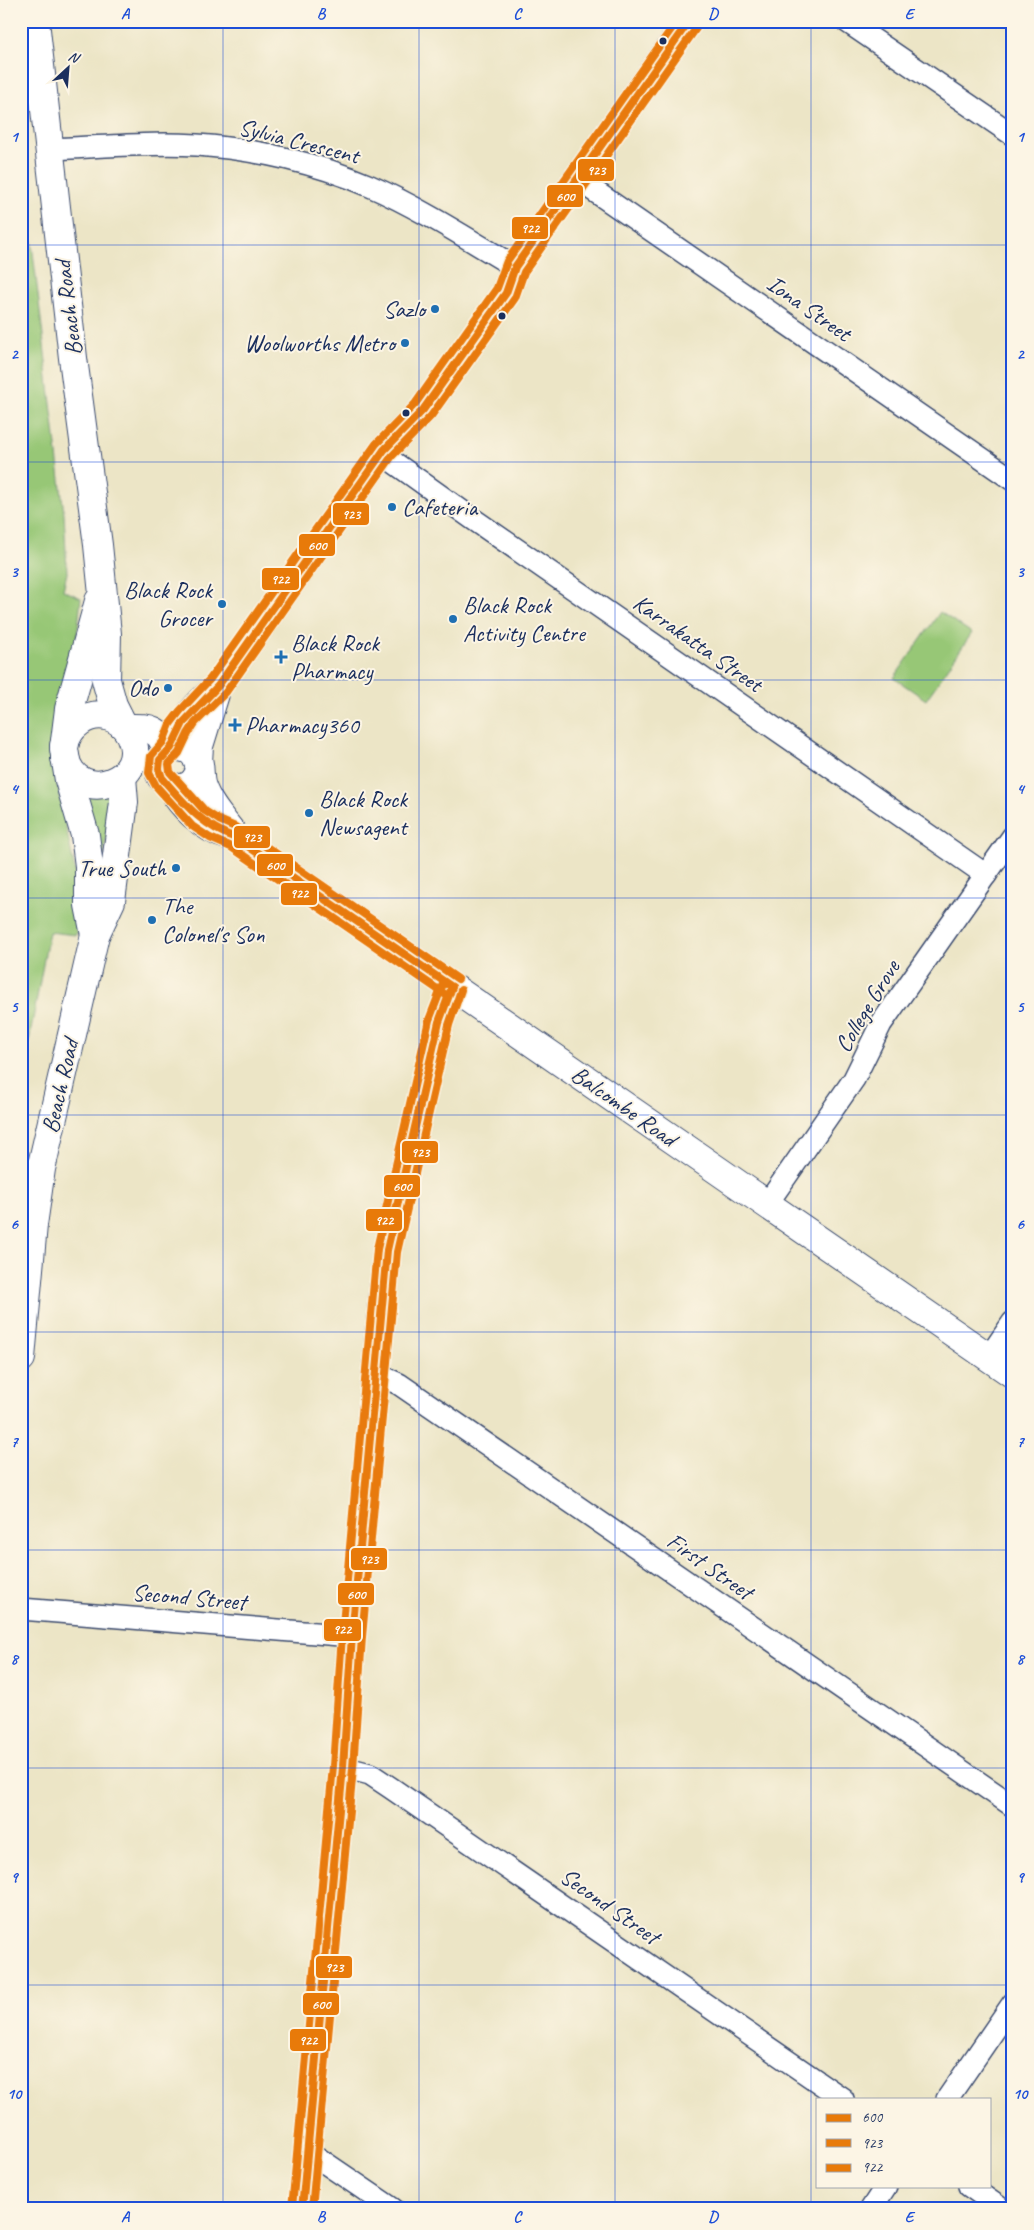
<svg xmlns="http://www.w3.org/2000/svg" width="1034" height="2230" viewBox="0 0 1034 2230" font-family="Caveat,sans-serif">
	<rect width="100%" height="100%" fill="#fcf5e5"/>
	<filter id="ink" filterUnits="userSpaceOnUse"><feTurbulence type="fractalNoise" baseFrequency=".02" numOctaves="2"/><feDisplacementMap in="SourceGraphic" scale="10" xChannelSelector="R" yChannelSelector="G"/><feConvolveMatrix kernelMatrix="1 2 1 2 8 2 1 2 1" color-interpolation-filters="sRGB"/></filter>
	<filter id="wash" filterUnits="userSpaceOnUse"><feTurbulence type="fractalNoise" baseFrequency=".0096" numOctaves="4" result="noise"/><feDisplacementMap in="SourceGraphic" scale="20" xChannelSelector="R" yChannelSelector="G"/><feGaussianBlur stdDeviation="1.12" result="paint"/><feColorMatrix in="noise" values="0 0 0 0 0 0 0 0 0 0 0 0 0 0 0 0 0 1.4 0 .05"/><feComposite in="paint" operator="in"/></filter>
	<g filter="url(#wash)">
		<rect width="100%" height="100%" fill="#ece5c6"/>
		<g fill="#97c776" stroke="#597b6a">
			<polygon points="21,151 64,513 67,573 63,590 81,598 77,637 54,720 50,749 79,890 76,935 49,932 27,1052 21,1051"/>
			<polygon points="940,612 972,633 926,700 894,678"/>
			<polygon points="85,790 114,795 100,875"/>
		</g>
	</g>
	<g filter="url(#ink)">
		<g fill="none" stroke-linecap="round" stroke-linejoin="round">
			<g stroke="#3a4a6e" stroke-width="24">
				<g id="minor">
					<polyline points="846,21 1013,135"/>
					<path d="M50,149c48,-2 99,-7 147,-4 58,4 120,18 173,41 50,22 98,53 145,81"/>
					<polyline points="577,179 1013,480"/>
					<polyline points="382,454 473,519 986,875"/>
					<polyline points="767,1204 854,1079 881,1024 1013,836"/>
					<polyline points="989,1357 1013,1322"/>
					<polyline points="375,1373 399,1384 1013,1806"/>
					<polyline points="21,1609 352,1636"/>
					<polyline points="343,1767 370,1774 391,1788 843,2099"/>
					<polyline points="947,2099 1013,2003"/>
					<polyline points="309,2152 393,2209"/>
					<polyline points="969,2186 1002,2209"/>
					<polyline points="871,2209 886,2186"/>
				</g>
			</g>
			<g stroke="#3a4a6e" stroke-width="29">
				<polyline id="tertiary" points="302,2209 343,1767 352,1636 382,1297 387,1250 394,1216 439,1022 452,987"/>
			</g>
			<g stroke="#3a4a6e" stroke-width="30">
				<g id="secondary">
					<path d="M170,749c10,-26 28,-45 48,-63l166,-236 39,-40 62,-87 21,-30 9,-26 174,-246"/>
					<polyline points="198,762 199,746 215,694"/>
				</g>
			</g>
			<g stroke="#3a4a6e" stroke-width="30">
				<g id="primary">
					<polyline points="35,21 73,358 98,545 107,634 106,680 113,705 123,725"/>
					<path d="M126,728c22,0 34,-2 41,23"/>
					<path d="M64,746c4,-20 23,-34 43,-30 10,3 19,10 23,19 22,45 -52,73 -65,23"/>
					<path d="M199,773c-15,35 -58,0 -33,-21 5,-4 11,-6 18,-4 5,1 9,4 12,9 6,8 2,20 6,30 6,18 22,35 34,51l777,536"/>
					<path d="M170,786c12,20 34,43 57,49"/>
					<polyline points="95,935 89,905 89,866 85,835 69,780 64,749 69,709 99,601"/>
					<polyline points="21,1358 33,1225 41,1169 95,935 111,901 124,802 122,777"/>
				</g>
			</g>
			<use href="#minor" stroke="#fff" stroke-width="21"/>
			<use href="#tertiary" stroke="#fff" stroke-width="26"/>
			<use href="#secondary" stroke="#fff" stroke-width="28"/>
			<use href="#primary" stroke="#fff" stroke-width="28"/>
			<g stroke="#fcf5e5" stroke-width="11">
				<g id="bus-1">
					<path d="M452,987l-216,-149c-34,-12 -51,-34 -74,-60l-3,-9 1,-9 11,-12 12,-25 35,-37 166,-236 39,-40 83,-117 9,-26 174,-246"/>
					<polyline points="302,2209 343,1767 352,1636 387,1250 439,1022 452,987"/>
				</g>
			</g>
			<g stroke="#fcf5e5" stroke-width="11">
				<g id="bus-2">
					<polyline points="458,979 242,830 219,820 205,811 170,772 169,764 179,753 188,734 195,723 226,692 392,456 431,416 493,329 515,298 524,272 697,27"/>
					<polyline points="312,2209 353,1768 362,1637 397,1252 449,1025 461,990"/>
				</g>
			</g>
			<g stroke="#fcf5e5" stroke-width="11">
				<g id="bus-3">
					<polyline points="446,995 231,847 210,838 192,826 156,786 149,773 151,756 163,742 170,724 180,711 210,679 376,444 415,404 497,288 507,261 677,21"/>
					<polyline points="292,2208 333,1766 342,1635 377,1249 429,1020 443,984"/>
				</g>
			</g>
			<use href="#bus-1" stroke="#e87a09" stroke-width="8"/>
			<use href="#bus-2" stroke="#e87a09" stroke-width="8"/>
			<use href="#bus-3" stroke="#e87a09" stroke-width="8"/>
		</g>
	</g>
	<path fill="none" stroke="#1d4ed8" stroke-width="1" stroke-opacity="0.55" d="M223,21v2188M419,21v2188M615,21v2188M811,21v2188M21,245h992M21,462h992M21,680h992M21,898h992M21,1115h992M21,1332h992M21,1550h992M21,1768h992M21,1985h992"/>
	<g fill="#1b2f5e" stroke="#fcf5e5" stroke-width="2">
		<circle cx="663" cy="41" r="4.5"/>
		<circle cx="502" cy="316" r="4.5"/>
		<circle cx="406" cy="413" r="4.5"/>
	</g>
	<g fill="#1f6fb2" stroke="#fcf5e5" stroke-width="2">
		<circle cx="435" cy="309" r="5"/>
		<circle cx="405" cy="343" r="5"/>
		<circle cx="392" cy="507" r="5"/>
		<circle cx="222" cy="604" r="5"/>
		<circle cx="453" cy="619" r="5"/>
		<path d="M278.5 649.5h5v5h5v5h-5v5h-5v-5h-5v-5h5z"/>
		<circle cx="168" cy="688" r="5"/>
		<path d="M232.5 717.5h5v5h5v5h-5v5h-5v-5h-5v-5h5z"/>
		<circle cx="309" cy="813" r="5"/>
		<circle cx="176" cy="868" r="5"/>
		<circle cx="152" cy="920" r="5"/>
	</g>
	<g text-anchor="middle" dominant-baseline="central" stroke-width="4" stroke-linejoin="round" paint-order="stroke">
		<g font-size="24" fill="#1b2f5e" stroke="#fcf5e5">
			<text transform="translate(299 141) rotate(14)">Sylvia Crescent</text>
			<text transform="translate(68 308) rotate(-97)">Beach Road</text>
			<text transform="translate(809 308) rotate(35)">Iona Street</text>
			<text transform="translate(698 643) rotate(35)">Karrakatta Street</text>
			<text transform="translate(867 1006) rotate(-59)">College Grove</text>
			<text transform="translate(60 1086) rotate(-77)">Beach Road</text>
			<text transform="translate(624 1106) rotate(35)">Balcombe Road</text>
			<text transform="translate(710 1566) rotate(35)">First Street</text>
			<text transform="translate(189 1597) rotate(5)">Second Street</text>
			<text transform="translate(610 1906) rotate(35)">Second Street</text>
		</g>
		<g font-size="24" fill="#1b2f5e" stroke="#fcf5e5" text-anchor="start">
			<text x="425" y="309" text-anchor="end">Sazlo</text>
			<text x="395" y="343" text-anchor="end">Woolworths Metro</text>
			<text x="402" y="507">Cafeteria</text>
			<text x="212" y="590" text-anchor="end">Black Rock<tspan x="212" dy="28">Grocer</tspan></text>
			<text x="463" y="605">Black Rock<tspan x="463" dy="28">Activity Centre</tspan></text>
			<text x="291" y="643">Black Rock<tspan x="291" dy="28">Pharmacy</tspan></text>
			<text x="158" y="688" text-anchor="end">Odo</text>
			<text x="245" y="725">Pharmacy360</text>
			<text x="319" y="799">Black Rock<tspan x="319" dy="28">Newsagent</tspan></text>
			<text x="166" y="868" text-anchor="end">True South</text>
			<text x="162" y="906">The<tspan x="162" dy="28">Colonel's Son</tspan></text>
		</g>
	</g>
	<g stroke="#fcf5e5" stroke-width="2">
		<rect x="577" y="158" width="38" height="24" rx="5" fill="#e87a09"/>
		<rect x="546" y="184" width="38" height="24" rx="5" fill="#e87a09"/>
		<rect x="511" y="216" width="38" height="24" rx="5" fill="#e87a09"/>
		<rect x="332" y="502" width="38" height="24" rx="5" fill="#e87a09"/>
		<rect x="298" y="533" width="38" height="24" rx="5" fill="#e87a09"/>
		<rect x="261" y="567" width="39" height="24" rx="5" fill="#e87a09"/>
		<rect x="233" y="825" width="38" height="24" rx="5" fill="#e87a09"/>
		<rect x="256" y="853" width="38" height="24" rx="5" fill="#e87a09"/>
		<rect x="280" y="882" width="38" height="24" rx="5" fill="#e87a09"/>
		<rect x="401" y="1140" width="38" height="24" rx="5" fill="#e87a09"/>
		<rect x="383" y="1174" width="38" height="24" rx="5" fill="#e87a09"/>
		<rect x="365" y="1208" width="38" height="24" rx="5" fill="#e87a09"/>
		<rect x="350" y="1547" width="38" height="24" rx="5" fill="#e87a09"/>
		<rect x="337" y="1582" width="38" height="24" rx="5" fill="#e87a09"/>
		<rect x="323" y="1618" width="39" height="24" rx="5" fill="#e87a09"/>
		<rect x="315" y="1955" width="38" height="24" rx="5" fill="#e87a09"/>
		<rect x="302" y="1992" width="38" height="24" rx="5" fill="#e87a09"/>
		<rect x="289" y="2028" width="38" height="24" rx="5" fill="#e87a09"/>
	</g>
	<g font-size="14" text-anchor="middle" font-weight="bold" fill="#fff">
		<text x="596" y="175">923</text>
		<text x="565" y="201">600</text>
		<text x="530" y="233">922</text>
		<text x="351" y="519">923</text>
		<text x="317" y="550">600</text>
		<text x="280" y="584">922</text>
		<text x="252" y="842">923</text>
		<text x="275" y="870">600</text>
		<text x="299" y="898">922</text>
		<text x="420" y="1157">923</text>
		<text x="402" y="1191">600</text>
		<text x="384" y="1225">922</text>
		<text x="369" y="1564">923</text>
		<text x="356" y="1599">600</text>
		<text x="342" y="1634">922</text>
		<text x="334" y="1972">923</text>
		<text x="321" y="2009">600</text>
		<text x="308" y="2045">922</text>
	</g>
	<rect width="1034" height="2230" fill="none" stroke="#fcf5e5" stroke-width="55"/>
	<rect x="816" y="2098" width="175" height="90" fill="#fcf5e5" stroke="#a2a6af"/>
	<rect x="826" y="2114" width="25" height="8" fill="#e87a09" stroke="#a2a6af"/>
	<text x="862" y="2122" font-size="15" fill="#1b2f5e">600</text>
	<rect x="826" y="2139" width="25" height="8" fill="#e87a09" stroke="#a2a6af"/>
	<text x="862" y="2148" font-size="15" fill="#1b2f5e">923</text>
	<rect x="826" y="2164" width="25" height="8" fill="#e87a09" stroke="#a2a6af"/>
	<text x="862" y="2172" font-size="15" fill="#1b2f5e">922</text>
	<g transform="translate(68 68) rotate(26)" stroke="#fcf5e5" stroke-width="4" paint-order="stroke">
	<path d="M0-4L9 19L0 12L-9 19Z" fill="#1b2f5e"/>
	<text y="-8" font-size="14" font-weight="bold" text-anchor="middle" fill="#1b2f5e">N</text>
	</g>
	<rect x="28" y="28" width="978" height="2174" fill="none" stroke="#1d4ed8" stroke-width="2"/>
	<g font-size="16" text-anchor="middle" font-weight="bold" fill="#1d4ed8">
		<text x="125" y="19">A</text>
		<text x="321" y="19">B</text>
		<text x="517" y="19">C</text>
		<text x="713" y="19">D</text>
		<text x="909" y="19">E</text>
		<text x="14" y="142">1</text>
		<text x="1020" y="142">1</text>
		<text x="14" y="359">2</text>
		<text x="1020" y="359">2</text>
		<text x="14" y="577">3</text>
		<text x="1020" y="577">3</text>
		<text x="14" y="794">4</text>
		<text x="1020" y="794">4</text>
		<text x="14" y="1012">5</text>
		<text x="1020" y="1012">5</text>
		<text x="14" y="1229">6</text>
		<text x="1020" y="1229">6</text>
		<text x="14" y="1447">7</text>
		<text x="1020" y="1447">7</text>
		<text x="14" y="1664">8</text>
		<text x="1020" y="1664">8</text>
		<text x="14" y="1882">9</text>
		<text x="1020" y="1882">9</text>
		<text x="14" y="2099">10</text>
		<text x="1020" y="2099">10</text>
		<text x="125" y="2222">A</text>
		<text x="321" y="2222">B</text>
		<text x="517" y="2222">C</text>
		<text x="713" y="2222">D</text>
		<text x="909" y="2222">E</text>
	</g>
</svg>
